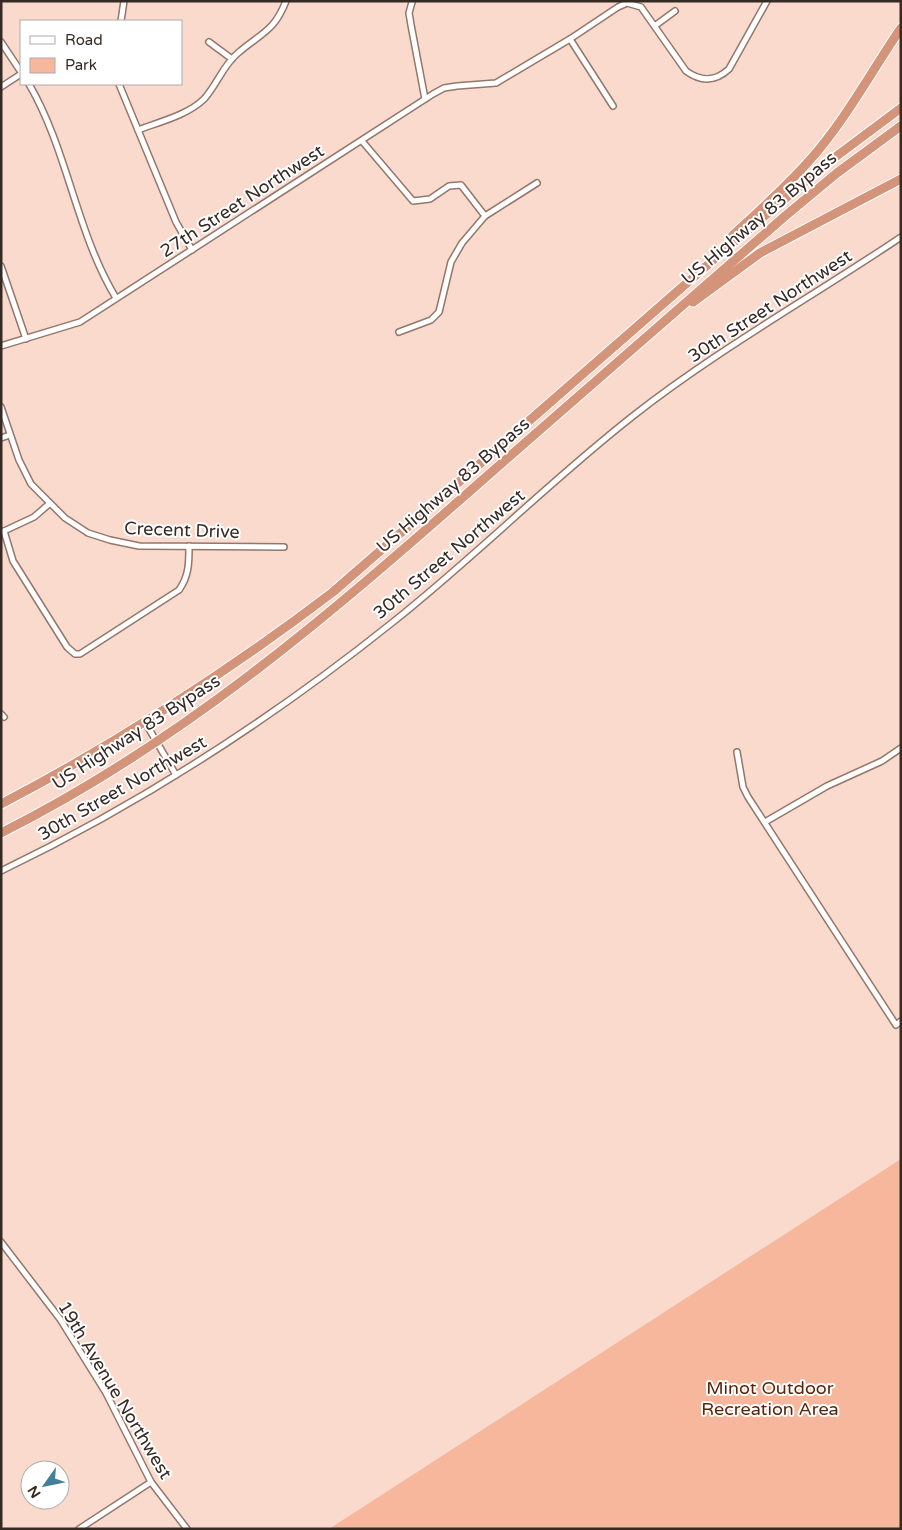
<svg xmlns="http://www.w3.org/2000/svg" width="902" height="1530" viewBox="0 0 902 1530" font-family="'Varela Round',sans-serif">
	<rect width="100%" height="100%" fill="#fadacd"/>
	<polygon fill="#f6b79c" points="901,1159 901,1529 329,1529"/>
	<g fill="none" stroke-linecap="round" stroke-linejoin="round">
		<g stroke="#93776b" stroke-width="8">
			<g id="minor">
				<polyline points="412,2 409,13 411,25 425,99"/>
				<polyline points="121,21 124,1"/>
				<polyline points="656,25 675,11"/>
				<polyline points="570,39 613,106"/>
				<polyline points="1,42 21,72"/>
				<polyline points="209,42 232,59"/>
				<path d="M29,84c39,67 47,148 87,214"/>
				<polyline points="119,84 176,222 192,250"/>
				<polyline points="1,87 21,74"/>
				<path d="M138,130c21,-8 50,-15 66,-31 13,-14 19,-34 34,-46 23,-20 36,-21 48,-52"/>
				<polyline points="362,141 413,201 430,199 449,186 461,185 485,216 537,183"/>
				<polyline points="1,266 26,339"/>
				<polyline points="399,332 431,320 439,312 451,262 462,243 485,216"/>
				<path d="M1,346l79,-24 353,-228 11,-6 13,-2 39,-3 74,-44 48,-32 9,-4 14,4 45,64c15,11 29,11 43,-2l38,-68"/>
				<polyline points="1,407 19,460 31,484 65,518 88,533 110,540 139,546 284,547"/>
				<polyline points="1,438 10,435"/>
				<path d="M4,531l9,30 54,86 8,7h5l99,-64c10,-14 10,-27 10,-44"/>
				<polyline points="2,532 34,517 49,504"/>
				<polyline points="1,714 4,717"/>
				<polyline points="145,722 176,775"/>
				<polyline points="737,752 743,787 748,797 896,1025 901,1021"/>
				<polyline points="765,822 827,786 882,761 901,748"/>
				<path d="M1,871c139,-67 272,-153 392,-249 83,-66 157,-141 240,-206 84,-66 179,-119 268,-179"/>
				<polyline points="1,1242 60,1319 106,1393 151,1482 187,1529"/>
				<polyline points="79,1529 151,1482"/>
			</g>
		</g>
		<g stroke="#fff" stroke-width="11">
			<g id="trunk">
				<path d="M732,236c26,-24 53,-48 77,-75 36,-40 62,-89 92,-133"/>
				<polyline points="693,302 760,253 901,179"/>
				<path d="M1,804c117,-61 227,-132 332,-212l402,-351 91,-77 75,-56"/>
				<path d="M1,833c181,-91 326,-216 477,-349 102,-89 204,-179 306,-267l53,-44 64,-47"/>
			</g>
		</g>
		<use href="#minor" stroke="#fff" stroke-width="5"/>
		<use href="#trunk" stroke="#d3947a" stroke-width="9"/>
	</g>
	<g text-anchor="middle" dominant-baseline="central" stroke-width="4" stroke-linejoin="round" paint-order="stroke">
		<g font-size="18" fill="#362a25" stroke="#fff">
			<text transform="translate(242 201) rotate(-33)">27th Street Northwest</text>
			<text transform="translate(759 218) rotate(-40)">US Highway 83 Bypass</text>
			<text transform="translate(770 306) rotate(-33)">30th Street Northwest</text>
			<text transform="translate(453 485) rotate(-41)">US Highway 83 Bypass</text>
			<text transform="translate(182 530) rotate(2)">Crecent Drive</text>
			<text transform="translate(449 554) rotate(-40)">30th Street Northwest</text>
			<text transform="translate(136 732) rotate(-33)">US Highway 83 Bypass</text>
			<text transform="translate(122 788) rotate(-30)">30th Street Northwest</text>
			<text transform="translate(115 1390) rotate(59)">19th Avenue Northwest</text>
		</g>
		<g font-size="18" fill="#5b2408" stroke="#fff">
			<text x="770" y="1388">Minot Outdoor<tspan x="770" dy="21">Recreation Area</tspan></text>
		</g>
	</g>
	<rect width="902" height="1530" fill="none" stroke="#362a25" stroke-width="5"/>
	<rect x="20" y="20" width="162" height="65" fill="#ffffff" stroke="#afaaa8"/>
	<rect x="30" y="36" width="25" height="8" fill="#ffffff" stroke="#afaaa8"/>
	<text x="65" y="45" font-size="15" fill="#362a25">Road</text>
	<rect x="30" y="58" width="25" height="15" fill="#f6b79c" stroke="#afaaa8"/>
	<text x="65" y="70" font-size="15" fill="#362a25">Park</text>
	<g transform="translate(45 1485) rotate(237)"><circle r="24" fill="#ffffff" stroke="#afaaa8"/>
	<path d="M0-4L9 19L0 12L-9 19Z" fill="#438096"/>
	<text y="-8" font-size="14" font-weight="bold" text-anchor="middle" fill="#362a25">N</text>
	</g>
</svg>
